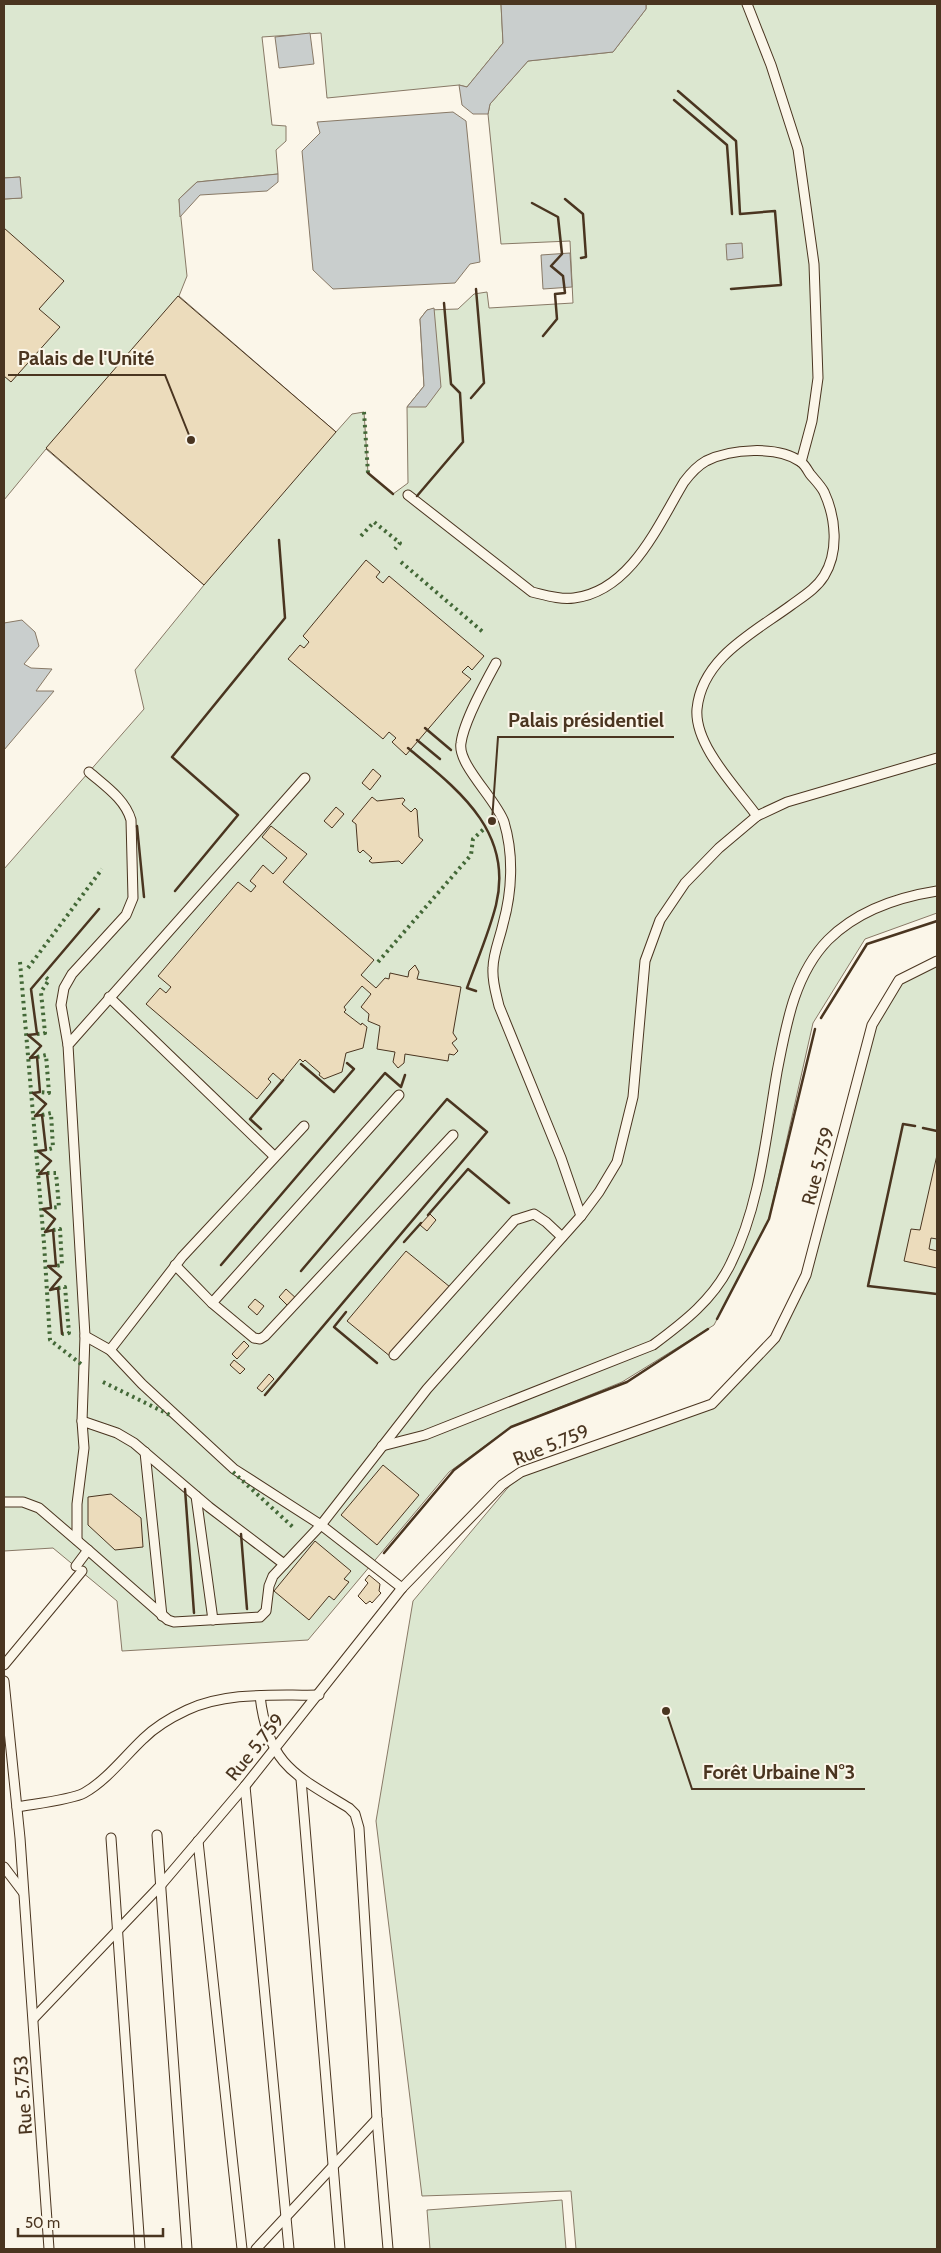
<svg xmlns="http://www.w3.org/2000/svg" width="941" height="2253" viewBox="0 0 941 2253" font-family="Cabin,sans-serif">
	<rect width="100%" height="100%" fill="#fbf6e9"/>
	<g fill="#dce7d0" stroke="#887966">
		<polygon points="4,4 501,4 503,43 467,87 459,85 327,98 321,33 262,37 272,125 286,126 286,141 276,150 278,174 197,182 179,199 187,276 179,296 336,432 352,414 364,412 368,473 393,494 408,483 407,407 424,386 420,319 427,310 458,309 474,294 487,292 489,308 573,303 570,241 501,244 488,114 490,104 528,61 613,52 646,9 646,4 937,4 937,913 865,939 813,1023 769,1219 714,1325 622,1382 511,1427 449,1472 308,1640 122,1651 117,1601 53,1548 4,1551 4,869 144,709 135,670 204,585 46,449 4,500 4,199 21,198 20,177 4,178"/>
		<polygon points="937,961 937,2249 576,2249 571,2191 422,2196 376,1821 413,1601 521,1472 712,1404 775,1338 806,1275 872,1025 899,980"/>
		<polygon points="562,2200 566,2249 430,2249 427,2210"/>
	</g>
	<g fill="#c9cecd" stroke="#887966">
		<polygon points="501,4 646,4 646,9 613,52 528,61 490,104 488,114 473,114 462,105 459,85 467,87 503,43"/>
		<polygon points="310,33 314,64 279,68 275,37"/>
		<polygon points="453,112 466,121 480,262 470,264 455,283 333,289 313,270 302,151 320,133 317,122"/>
		<polygon points="278,174 278,182 267,191 200,195 180,217 179,199 197,182"/>
		<polygon points="20,177 22,198 4,199 4,178"/>
		<polygon points="742,243 743,258 727,260 726,244"/>
		<polygon points="570,253 572,287 543,289 541,255"/>
		<polygon points="434,308 441,387 426,407 407,407 424,386 420,319 427,310"/>
		<polygon points="22,620 35,632 39,646 24,664 31,668 52,669 36,691 54,691 4,750 4,623"/>
	</g>
	<g fill="#ecdcbc" stroke="#4a3520">
		<polygon points="4,228 64,281 39,309 60,327 11,382 4,376"/>
		<polygon points="178,296 336,432 204,585 46,448"/>
		<polygon points="366,560 380,572 376,577 383,583 389,576 484,656 472,670 468,666 462,672 471,679 406,755 392,742 396,738 389,732 383,739 288,659 300,645 304,648 309,642 303,636"/>
		<polygon points="373,769 381,776 370,790 362,783"/>
		<polygon points="372,797 377,801 403,798 405,800 402,804 411,812 415,808 417,810 419,837 423,840 402,864 399,861 372,863 369,861 372,858 363,850 360,853 358,851 356,824 352,821"/>
		<polygon points="336,807 344,814 332,828 324,821"/>
		<polygon points="271,826 307,854 283,882 374,960 361,975 376,988 385,978 389,979 390,973 408,977 409,971 415,965 419,972 417,979 461,987 453,1033 457,1039 452,1043 458,1051 454,1055 449,1054 448,1061 405,1054 404,1063 398,1068 393,1062 395,1052 377,1049 380,1026 368,1021 369,1014 361,1007 371,994 362,986 344,1007 346,1010 344,1012 361,1025 362,1023 367,1027 363,1048 346,1053 342,1072 324,1079 319,1075 320,1073 305,1060 303,1062 300,1059 282,1081 273,1073 268,1079 271,1082 257,1099 146,1004 160,988 166,993 171,987 158,976 238,882 251,892 256,886 250,881 263,865 273,874 287,858 262,837"/>
		<polygon points="937,1155 937,1239 931,1238 929,1249 937,1251 937,1268 904,1261 911,1229 920,1230"/>
		<polygon points="430,1214 436,1220 427,1231 420,1225"/>
		<polygon points="406,1251 450,1287 391,1357 347,1321"/>
		<polygon points="286,1289 298,1300 290,1308 279,1297"/>
		<polygon points="255,1299 264,1306 257,1315 248,1307"/>
		<polygon points="244,1341 249,1346 237,1359 232,1354"/>
		<polygon points="234,1360 245,1369 240,1374 230,1365"/>
		<polygon points="269,1374 274,1379 262,1392 257,1388"/>
		<polygon points="383,1465 419,1495 377,1545 341,1515"/>
		<polygon points="111,1494 141,1518 143,1547 115,1550 88,1525 88,1497"/>
		<polygon points="315,1541 351,1571 344,1579 349,1582 334,1600 329,1596 309,1620 274,1591"/>
		<polygon points="369,1575 380,1584 379,1591 381,1593 372,1603 370,1601 366,1604 358,1596 368,1583 365,1580"/>
	</g>
	<g fill="none" stroke-linecap="round" stroke-linejoin="round">
		<g stroke="#4a3520" stroke-width="11">
			<g id="lane">
				<polyline points="747,4 771,65 798,149 814,264 818,378 812,421 801,462"/>
				<path d="M408,495l124,97c13,3 28,8 42,6 57,-7 84,-73 110,-116 6,-8 13,-16 22,-21 24,-12 72,-16 95,1 4,3 7,9 9,12 5,6 11,12 14,18 12,26 15,60 0,84 -8,13 -22,21 -34,30 -37,27 -88,52 -93,103 -3,36 39,78 60,107"/>
				<path d="M496,663c-11,20 -32,58 -35,80 -4,21 35,56 43,79 10,33 8,70 -1,102 -3,14 -10,30 -10,44 -1,14 3,25 6,38l62,152 20,58"/>
				<polyline points="109,997 274,1156"/>
				<path d="M68,1045l-7,-40 3,-17 8,-14 54,-59 7,-17 -2,-78c-6,-21 -26,-34 -42,-48"/>
				<polyline points="175,1265 212,1303 254,1338 260,1339 265,1336 453,1135"/>
				<polyline points="212,1303 399,1095"/>
				<polyline points="85,1336 110,1350 142,1384 234,1469 321,1525 273,1576 269,1586 266,1611 260,1617 174,1622 168,1620 88,1550"/>
				<polyline points="110,1350 182,1257 304,1126"/>
				<polyline points="394,1355 515,1220 534,1214 546,1222 562,1237"/>
				<polyline points="82,1421 117,1433 134,1443 209,1507 284,1564"/>
				<path d="M382,1446l43,-11 228,-90c31,-23 61,-46 78,-82 29,-58 35,-127 46,-191 9,-46 17,-97 51,-132 29,-29 71,-43 109,-49"/>
				<polyline points="145,1452 162,1616"/>
				<polyline points="196,1496 213,1620"/>
				<polyline points="4,1502 23,1502 39,1508 88,1550 76,1566"/>
				<polyline points="77,1540 77,1504 84,1448 82,1421 85,1336 68,1045 305,778"/>
				<polyline points="402,1588 321,1525 427,1389 581,1216 599,1192 617,1162 633,1097 645,961 660,920 685,883 719,848 757,816 787,802 937,758"/>
				<polyline points="4,1665 82,1571"/>
				<polyline points="4,1681 20,1838 49,2249"/>
				<path d="M260,1696c8,69 35,79 89,112l6,6 4,14 18,291 11,130"/>
				<polyline points="301,1779 340,2249"/>
				<polyline points="245,1786 289,2249"/>
				<path d="M17,1807c16,-3 54,-7 67,-14 23,-13 40,-36 59,-54 12,-12 29,-22 44,-29 41,-19 89,-14 132,-15"/>
				<polyline points="157,1835 187,2249"/>
				<polyline points="111,1838 140,2249"/>
				<polyline points="198,1841 242,2249"/>
				<polyline points="4,1867 23,1892"/>
				<polyline points="34,2018 160,1886 245,1786 402,1588 502,1485 521,1472 712,1404 775,1338 806,1275 872,1025 899,980 937,961"/>
				<polyline points="256,2249 377,2119"/>
			</g>
		</g>
		<use href="#lane" stroke="#fbf6e9" stroke-width="9"/>
		<g stroke="#436837" stroke-width="4" stroke-dasharray="2.5 4" stroke-linecap="butt">
			<polyline points="364,412 368,473"/>
			<polyline points="361,536 374,522 400,543 395,549"/>
			<polyline points="401,562 483,632"/>
			<polyline points="20,962 44,1243 50,1340 81,1364"/>
			<polyline points="378,962 471,855 473,839 486,827"/>
			<polyline points="28,968 102,869"/>
			<polyline points="37,1034 45,1033 41,992 49,980 43,975"/>
			<polyline points="37,1057 46,1055 49,1093 40,1092"/>
			<polyline points="42,1115 51,1113 53,1148 46,1150"/>
			<polyline points="47,1173 56,1173 59,1207 51,1208"/>
			<polyline points="53,1230 60,1229 62,1265 56,1266"/>
			<polyline points="58,1288 65,1287 69,1333 62,1334"/>
			<polyline points="103,1382 170,1415"/>
			<polyline points="233,1472 295,1529"/>
		</g>
		<g stroke="#4a3520" stroke-width="2.5">
			<polyline points="678,91 736,141 740,214 775,211 781,285 731,289"/>
			<polyline points="674,100 727,145 732,214"/>
			<polyline points="565,199 583,214 586,257 581,258"/>
			<polyline points="532,203 558,217 562,254 551,266 563,276 565,293 555,294 557,319 543,336"/>
			<polyline points="471,398 484,383 476,289"/>
			<polyline points="368,473 393,494"/>
			<polyline points="417,496 463,442 460,393 451,384 444,303"/>
			<polyline points="425,728 451,750"/>
			<polyline points="417,740 440,759"/>
			<path d="M408,748c49,41 106,83 88,157 -7,28 -19,55 -29,83l9,3"/>
			<polyline points="137,826 144,897"/>
			<polyline points="175,891 238,815 172,757 285,618 279,540"/>
			<polyline points="821,1018 867,944 937,921"/>
			<polyline points="301,1064 334,1092 354,1069 347,1063"/>
			<polyline points="915,1126 903,1124 868,1286 937,1294"/>
			<polyline points="923,1128 937,1131"/>
			<polyline points="261,1129 250,1119 283,1080"/>
			<polyline points="428,1215 468,1169 509,1203"/>
			<polyline points="404,1242 421,1223"/>
			<polyline points="221,1265 385,1073 401,1087 405,1075"/>
			<polyline points="346,1312 334,1327 377,1363"/>
			<polyline points="717,1319 769,1219 815,1029"/>
			<polyline points="62,1334 58,1288 50,1290 61,1277 48,1266 56,1266 53,1230 45,1232 55,1219 43,1209 51,1208 47,1173 39,1174 51,1161 38,1151 46,1150 42,1115 35,1116 46,1104 33,1093 40,1092 37,1057 30,1058 41,1046 28,1035 37,1034 31,989 99,909"/>
			<polyline points="265,1395 487,1132 447,1099 301,1271"/>
			<polyline points="185,1489 194,1613"/>
			<polyline points="241,1534 247,1609"/>
			<polyline points="384,1553 454,1470 511,1427 627,1382 708,1329"/>
		</g>
	</g>
	<g text-anchor="middle" dominant-baseline="central" stroke-width="4" stroke-linejoin="round" paint-order="stroke">
		<g font-size="19" fill="#4a3520" stroke="#fbf6e9">
			<text transform="translate(818 1166) rotate(-75)">Rue 5.759</text>
			<text transform="translate(551 1445) rotate(-22)">Rue 5.759</text>
			<text transform="translate(255 1747) rotate(-51)">Rue 5.759</text>
			<text transform="translate(23 2095) rotate(-94)">Rue 5.753</text>
		</g>
	</g>
	<path fill="none" stroke="#4a3520" stroke-width="2" d="M191 440L165 375H8M492 821L498 737H674M666 1711L692 1789H865"/>
	<g fill="#4a3520" stroke="#fbf6e9" stroke-width="2">
		<circle cx="191" cy="440" r="5"/>
		<circle cx="492" cy="821" r="5"/>
		<circle cx="666" cy="1711" r="5"/>
	</g>
	<g font-size="20" text-anchor="middle" font-weight="bold" fill="#4a3520" stroke="#fbf6e9" stroke-width="4" stroke-linejoin="round" paint-order="stroke">
		<text x="86" y="365">Palais de l'Unité</text>
		<text x="586" y="727">Palais présidentiel</text>
		<text x="779" y="1779">Forêt Urbaine N°3</text>
	</g>
	<rect width="941" height="2253" fill="none" stroke="#4a3520" stroke-width="10"/>
	<path d="M18 2228v8h145v-8" fill="none" stroke="#4a3520" stroke-width="2.5"/>
	<text x="25" y="2228" font-size="15" fill="#4a3520" stroke="#fbf6e9" stroke-width="4" paint-order="stroke">50 m</text>
</svg>
